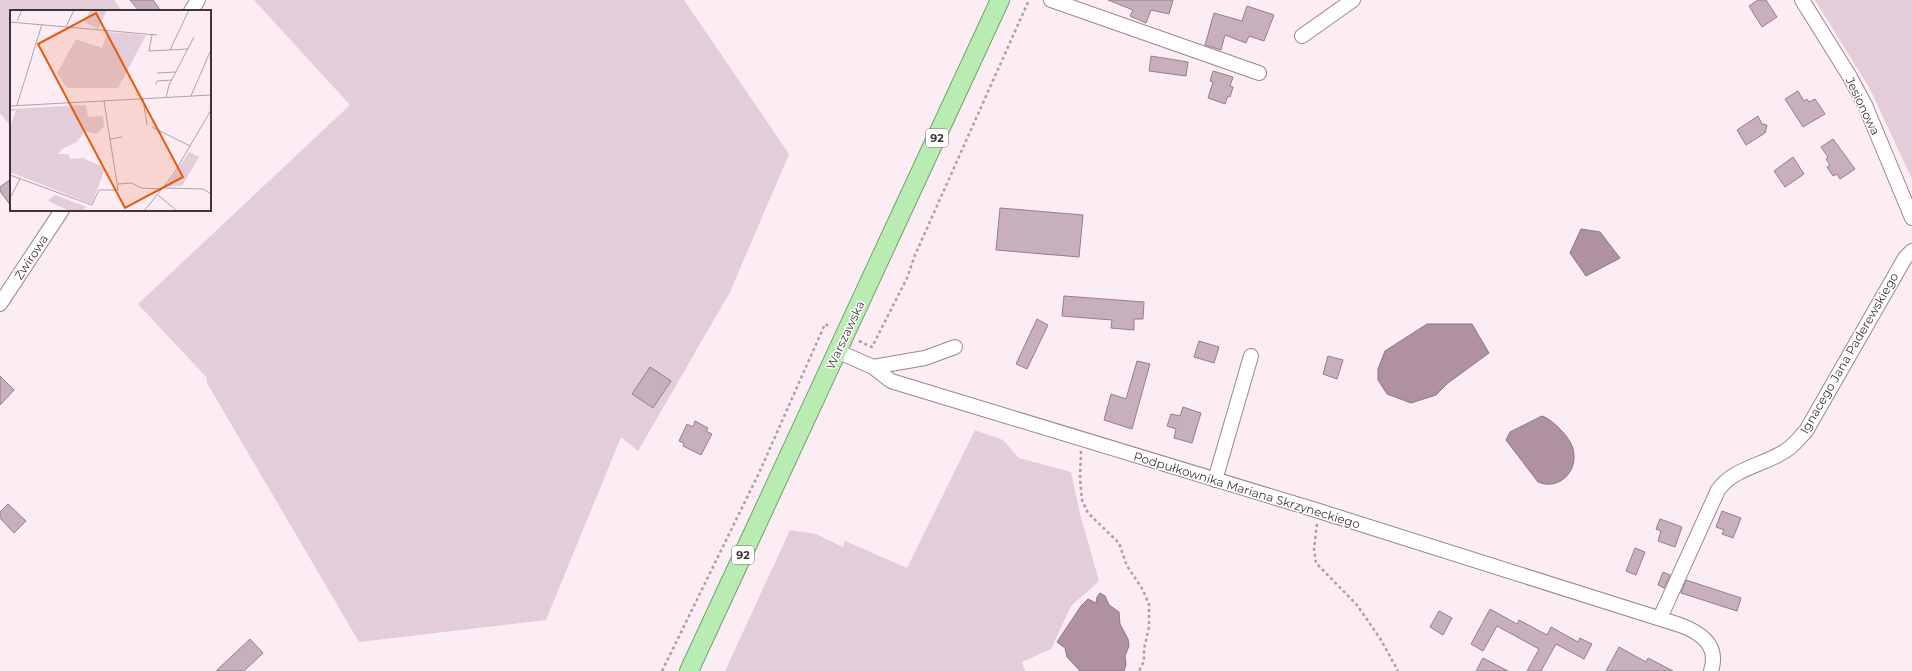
<svg xmlns="http://www.w3.org/2000/svg" width="1912" height="671" viewBox="0 0 1912 671" font-family="Montserrat,sans-serif">
	<rect width="100%" height="100%" fill="#fcecf4"/>
	<g fill="#e2cdd8">
		<polygon points="0,0 114,0 122,11 11,11 11,127 0,113"/>
		<polygon points="254,0 684,0 789,154 730,292 638,451 621,437 546,620 359,642 207,383 207,378 138,304 350,105"/>
		<polygon points="1815,0 1912,0 1912,179 1870,89"/>
		<polygon points="975,430 1003,440 1019,458 1071,472 1080,514 1099,581 1071,606 1051,649 1022,662 1025,671 725,671 790,530 816,534 843,547 845,541 907,568"/>
	</g>
	<g fill="#b091a2" stroke="#8e7582">
		<polygon points="1581,229 1600,232 1620,258 1586,276 1570,253"/>
		<polygon points="1427,324 1472,324 1489,353 1448,383 1436,395 1411,403 1387,394 1378,380 1378,369 1385,351"/>
		<path d="M1542,416c10,3 29,22 31,33 6,22 -14,42 -35,33l-32,-42 4,-8z"/>
		<polygon points="1100,593 1105,596 1109,605 1119,612 1120,624 1128,639 1129,646 1125,656 1126,665 1124,671 1080,671 1067,657 1065,648 1057,642 1081,606 1088,599 1096,603 1097,597"/>
	</g>
	<g fill="#c8afbc" stroke="#967e8b">
		<polygon points="130,0 153,0 161,11 139,11"/>
		<polygon points="1108,0 1173,0 1169,14 1151,10 1146,23 1130,16 1133,10"/>
		<polygon points="1758,0 1766,0 1777,17 1762,27 1749,6"/>
		<polygon points="1247,6 1274,15 1264,41 1249,36 1246,43 1225,35 1221,50 1205,45 1214,13 1242,21"/>
		<polygon points="1151,56 1188,62 1186,76 1149,71"/>
		<polygon points="1213,71 1233,77 1230,86 1233,87 1230,97 1228,96 1225,104 1208,98 1213,82 1210,81"/>
		<polygon points="1798,91 1804,101 1807,99 1809,102 1815,99 1825,114 1803,127 1785,99"/>
		<polygon points="1758,116 1762,124 1767,125 1765,133 1746,145 1737,130"/>
		<polygon points="1833,139 1855,169 1840,179 1837,174 1833,176 1827,167 1830,165 1826,159 1828,157 1821,147"/>
		<polygon points="1793,157 1804,174 1785,187 1774,171"/>
		<polygon points="11,179 11,206 0,191 0,187"/>
		<polygon points="1000,208 1083,215 1079,257 996,250"/>
		<polygon points="1064,296 1144,302 1143,319 1134,319 1134,330 1111,328 1112,320 1062,316"/>
		<polygon points="1037,319 1048,325 1027,369 1016,364"/>
		<polygon points="1199,341 1219,347 1214,363 1194,357"/>
		<polygon points="1328,356 1343,360 1337,379 1323,374"/>
		<polygon points="1137,361 1150,364 1132,429 1104,420 1111,394 1126,399"/>
		<polygon points="650,367 671,381 653,408 632,394"/>
		<polygon points="0,376 14,390 0,405"/>
		<polygon points="1183,407 1201,413 1192,443 1174,438 1176,429 1167,426 1171,414 1180,416"/>
		<polygon points="695,421 708,428 706,431 712,434 701,455 683,446 684,443 679,441 687,424 693,427"/>
		<polygon points="8,504 26,521 14,533 0,518 0,512"/>
		<polygon points="1722,511 1741,518 1733,538 1722,534 1724,530 1716,527"/>
		<polygon points="1660,519 1682,527 1675,547 1658,541 1661,531 1656,529"/>
		<polygon points="1635,548 1645,552 1636,575 1626,571"/>
		<polygon points="1663,572 1670,575 1664,588 1658,585"/>
		<polygon points="1686,580 1741,598 1737,611 1681,593"/>
		<polygon points="1490,609 1517,624 1519,620 1547,635 1551,627 1578,642 1580,638 1592,644 1584,659 1556,644 1541,671 1527,671 1539,649 1497,626 1483,651 1471,644"/>
		<polygon points="1439,611 1452,618 1443,635 1430,627"/>
		<polygon points="250,639 263,653 244,671 216,671"/>
		<polygon points="1619,647 1646,662 1648,658 1673,671 1606,671"/>
		<polygon points="1483,658 1508,671 1476,671"/>
	</g>
	<g fill="none" stroke-linecap="round" stroke-linejoin="round">
		<g stroke="#9c8491" stroke-width="16">
			<g id="minor">
				<polyline points="1051,0 1259,73"/>
				<polyline points="1802,0 1850,77 1865,105 1912,218"/>
				<polyline points="191,11 198,0"/>
				<polyline points="1302,36 1353,0"/>
				<polyline points="0,304 62,210"/>
				<path d="M837,351l36,16 18,14 428,130 361,114c22,8 39,21 31,46"/>
				<polyline points="873,367 925,358 955,347"/>
				<polyline points="1215,480 1251,356"/>
				<path d="M1660,618l58,-128c16,-23 49,-25 70,-41 7,-5 12,-12 18,-18l99,-173 7,-7"/>
			</g>
		</g>
		<g stroke="#6ea468" stroke-width="20">
			<polyline id="major" points="689,671 1000,0"/>
		</g>
		<g stroke="#ac9ea5" stroke-width="2.5" stroke-dasharray="3 3" stroke-linecap="butt">
			<polyline points="859,341 872,347 907,278 915,255 1029,0"/>
			<polyline points="1081,451 1080,479 1082,500 1088,513 1119,543 1127,566 1143,590 1149,605 1149,627 1144,649 1144,661 1139,671"/>
			<polyline points="1317,524 1314,549 1316,563 1357,605 1381,640 1398,671"/>
			<polyline points="662,671 759,473 825,324 831,327"/>
		</g>
		<use href="#minor" stroke="#fff" stroke-width="14"/>
		<use href="#major" stroke="#b8ecb3" stroke-width="18"/>
	</g>
	<g text-anchor="middle" dominant-baseline="central" stroke-width="3" stroke-linejoin="round" paint-order="stroke">
		<g fill="#fff" stroke="#787174" stroke-width="1">
			<rect x="926" y="129" width="22" height="18" rx="3"/>
			<rect x="732" y="546" width="22" height="18" rx="3"/>
		</g>
		<g font-size="11" font-weight="bold" fill="#3e3439">
			<text x="937" y="138">92</text>
			<text x="743" y="555">92</text>
		</g>
		<g font-size="12" fill="#3e3439" stroke="#fff">
			<text transform="translate(1863 106) rotate(64)">Jesionowa</text>
			<text transform="translate(31 257) rotate(-57)">Żwirowa</text>
			<text transform="translate(845 335) rotate(-65)">Warszawska</text>
			<text transform="translate(1849 353) rotate(-60)">Ignacego Jana Paderewskiego</text>
			<text transform="translate(1247 490) rotate(17)">Podpułkownika Mariana Skrzyneckiego</text>
		</g>
	</g>
	<g transform="translate(10 10)">
		<rect width="201" height="201" fill="#fcecf4"/>
		<path d="M80,0h17l-9,19 -14,-7zM98,22l38,3 -28,53h-51l-10,-15 19,-34 26,9zM76,95l2,12 15,-1 1,11 -8,7 -11,-3 -8,11 -15,7 -4,5h10l2,5 13,-1 22,10 -13,36 -82,-32v-44l6,-17h-6v-2zM179,142l10,5 -17,29h-15zM45,185l29,11 3,1 -5,4h-12l-22,-10z" fill="#e2cdd8"/>
		<path fill="none" stroke="#b0a2a9" stroke-width="1" d="M7,11l5,-11M0,12l147,13M56,17l8,-17M142,25l-3,16 39,-2M160,40l19,-40M147,63l19,-1M146,74l1,-3 15,-1M181,86l19,-44M156,88l3,-13 25,-48M133,89l4,26M7,95l25,-81M0,96l201,-11M142,117l38,19M100,129l12,-2M0,165l82,30 7,-15h19l-14,-89M108,174l14,-1 9,5 21,1M154,178l39,1 8,5M148,185l19,16M0,188l10,-19M134,201l29,-36 38,-65"/>
		<path fill="#e8590c" fill-opacity="0.15" stroke="#e8590c" stroke-width="2" d="M86,3l87,164 -58,31 -87,-164z"/>
		<rect width="201" height="201" fill="none" stroke="#3e3439" stroke-width="2"/>
	</g>
</svg>
